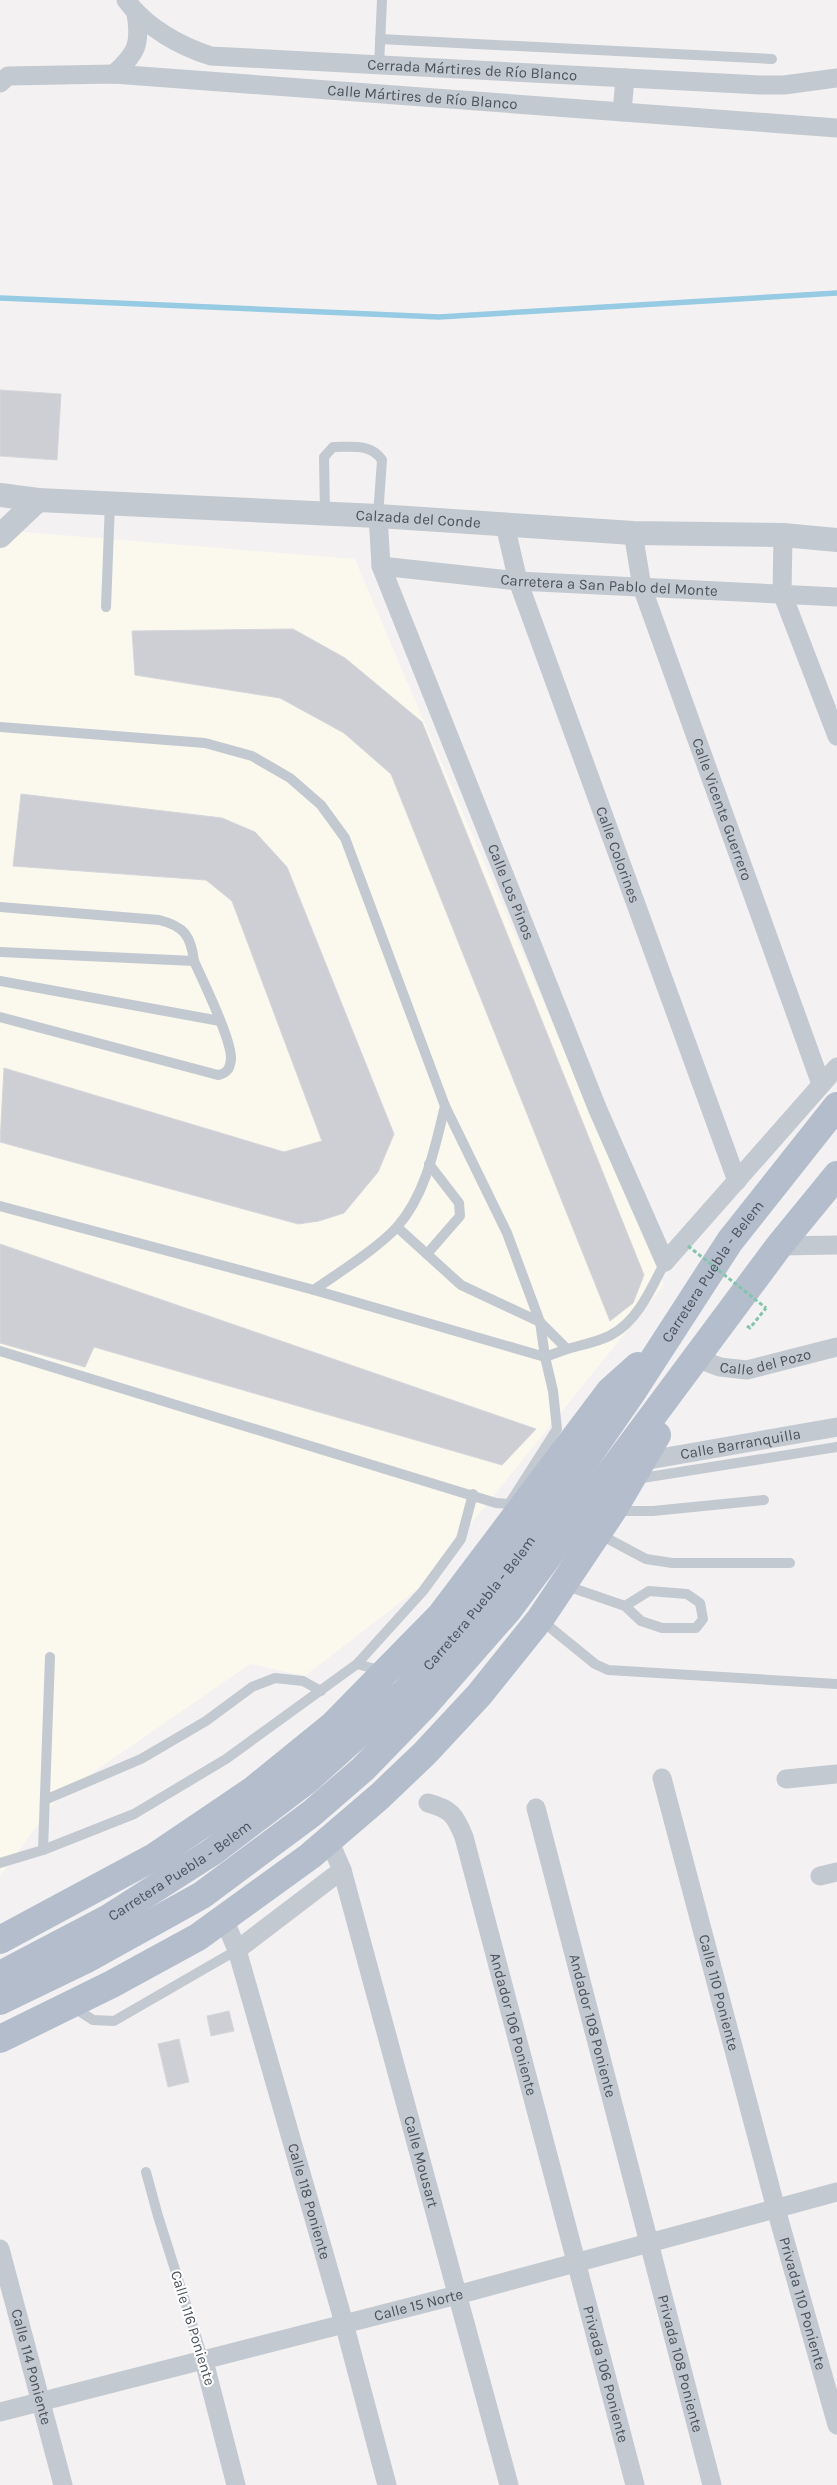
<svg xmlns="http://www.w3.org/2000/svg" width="837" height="2485" viewBox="0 0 837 2485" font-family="Karla,sans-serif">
	<rect width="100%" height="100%" fill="#f3f1f1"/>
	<polygon fill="#fbf8ed" points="0,530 355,559 664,1285 419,1588 305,1676 250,1664 59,1796 0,1876"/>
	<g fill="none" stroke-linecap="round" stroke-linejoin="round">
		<polyline stroke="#96cbe3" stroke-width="5.5" points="0,298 439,317 837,293"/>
	</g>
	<g fill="#cecfd4" stroke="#d5d6db">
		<polygon points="0,390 61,394 57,460 0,456"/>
		<polygon points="293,629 345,658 422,722 644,1275 633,1303 610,1321 391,774 344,733 280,698 135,675 132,631"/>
		<polygon points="21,794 222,818 255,832 287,867 394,1134 378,1172 344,1213 319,1221 298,1224 0,1142 4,1068 284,1152 322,1141 232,901 206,880 13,866"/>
		<polygon points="0,1244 536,1429 502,1465 94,1347 85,1367 0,1343"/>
		<polygon points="229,2011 234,2031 211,2036 207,2016"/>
		<polygon points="179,2039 189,2082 168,2087 158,2044"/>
	</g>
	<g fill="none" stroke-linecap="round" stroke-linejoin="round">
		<polyline stroke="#80c6aa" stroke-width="3" stroke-dasharray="4 2.5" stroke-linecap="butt" points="747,1326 750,1328 766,1308"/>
		<g stroke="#c3c9d0" stroke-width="10">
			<polyline points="380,39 772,59"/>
			<polyline points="379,66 382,0"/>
			<path d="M325,513l-1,-56 9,-10c18,0 38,-4 49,13l-4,56"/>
			<polyline points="106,607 110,503"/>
			<polyline points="0,727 205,743 252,756 290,778 321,805 345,838 445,1106 507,1233 540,1322 545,1357 553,1391 557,1429 511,1501"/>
			<path d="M0,907l159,13c25,6 32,16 35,41"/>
			<path d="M0,952l194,9c9,20 38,79 37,98 -1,10 -4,14 -13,16l-218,-58"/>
			<polyline points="0,981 220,1021"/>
			<path d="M0,1206l314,84c24,-17 64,-42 83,-63 29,-33 38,-80 48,-121"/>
			<path d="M397,1227l64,58 79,37 27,27c14,-4 31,-7 44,-14 27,-14 41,-48 54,-73"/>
			<polyline points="427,1254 460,1216 459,1203 429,1164"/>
			<polyline points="314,1290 545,1357 567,1349"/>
			<polyline points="0,1351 496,1503 509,1504"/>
			<polyline points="636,1479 837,1447"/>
			<polyline points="617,1511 653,1511 764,1500"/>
			<polyline points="599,1534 646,1559 672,1563 790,1563"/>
			<polyline points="564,1585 625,1606 641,1621 662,1628 696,1628 703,1619 700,1603 687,1594 649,1591 625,1606"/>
			<polyline points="541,1620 595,1664 608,1670 837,1684"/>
			<polyline points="357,1664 383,1671"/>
			<polyline points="47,1799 141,1759 206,1721 252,1687 275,1678 303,1681 321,1691"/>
			<polyline points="43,1850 50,1657"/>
			<polyline points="0,1863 43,1850 134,1814 226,1759 357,1664 423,1591 461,1539 473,1494"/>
			<polyline points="73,2007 93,2020 114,2021 237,1950"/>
			<polyline points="146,2172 158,2216 204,2361"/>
		</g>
		<g stroke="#c3c9d0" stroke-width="19">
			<path id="s1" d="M126,0c20,27 53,46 85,56l549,29h24l53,-7"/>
			<path d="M114,74c23,-21 27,-30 22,-61"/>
			<path id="s2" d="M0,83l8,-7 106,-2 723,54"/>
			<polyline points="622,112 625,78"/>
			<path id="s3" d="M378,516l3,50 217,544 67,152 172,-195"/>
			<path id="s4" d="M505,525l13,56 219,600"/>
			<path id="s5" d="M633,533l9,54 179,497"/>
			<polyline points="783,535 782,593 837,736"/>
			<path id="s6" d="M381,566l137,15 319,16"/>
			<polyline points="779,1246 837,1245"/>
			<path id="s7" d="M696,1358l24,9 27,3 90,-23"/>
			<path id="s8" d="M643,1461l194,-34"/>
			<path id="s9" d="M662,1778l114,431 61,216"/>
			<polyline points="786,1779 837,1774"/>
			<path id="s10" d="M428,1803c23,6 27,12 36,34l171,648"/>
			<path id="s11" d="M536,1808l176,677"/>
			<path id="s12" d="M329,1840l13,30 167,615"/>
			<polyline points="820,1876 837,1872"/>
			<path id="s13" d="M224,1919l13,31 107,373 43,162"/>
			<polyline points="237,1950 342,1870"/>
			<path id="s14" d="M0,2249l63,236"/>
			<polyline points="204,2361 236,2485"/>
			<path id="s15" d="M0,2412l457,-117 380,-103"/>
		</g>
		<g stroke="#c3c9d0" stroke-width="24">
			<path id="s16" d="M0,495l38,5 340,16 255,17 150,2 54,5"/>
			<polyline points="0,536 38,500"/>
		</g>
		<g stroke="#b3bdcc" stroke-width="28">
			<polyline points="0,1940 154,1857 253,1790 333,1725 441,1615 610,1391 638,1366"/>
			<path id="s17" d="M0,1975l107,-56 105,-67 95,-72 98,-88 54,-62 62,-77 112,-162 97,-150 107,-135"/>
			<polyline points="0,2001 85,1960 202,1895 311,1814 363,1769 424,1706 509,1609 779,1246 837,1175"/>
			<polyline points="0,2039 112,1984 198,1937 310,1856 380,1796 425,1753 479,1695 540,1619 613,1510 657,1435"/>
		</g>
		<polyline stroke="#80c6aa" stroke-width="3" stroke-dasharray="4 2.5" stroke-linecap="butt" points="688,1246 766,1308"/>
	</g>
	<g text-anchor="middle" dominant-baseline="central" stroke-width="4" stroke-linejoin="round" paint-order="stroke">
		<g font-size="15" fill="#4a525c" stroke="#fff">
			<text stroke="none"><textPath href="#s1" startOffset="365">Cerrada Mártires de Río Blanco</textPath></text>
			<text stroke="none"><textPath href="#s2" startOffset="426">Calle Mártires de Río Blanco</textPath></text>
			<text stroke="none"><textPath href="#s16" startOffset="419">Calzada del Conde</textPath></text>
			<text stroke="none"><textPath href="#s6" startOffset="229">Carretera a San Pablo del Monte</textPath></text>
			<text stroke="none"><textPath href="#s5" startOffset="291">Calle Vicente Guerrero</textPath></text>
			<text stroke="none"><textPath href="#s4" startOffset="349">Calle Colorines</textPath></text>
			<text stroke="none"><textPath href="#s3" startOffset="401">Calle Los Pinos</textPath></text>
			<text stroke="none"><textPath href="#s17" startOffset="1018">Carretera Puebla - Belem</textPath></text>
			<text stroke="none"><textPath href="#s7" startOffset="72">Calle del Pozo</textPath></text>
			<text stroke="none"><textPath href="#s8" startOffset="99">Calle Barranquilla</textPath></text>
			<text stroke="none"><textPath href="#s17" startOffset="612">Carretera Puebla - Belem</textPath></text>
			<text stroke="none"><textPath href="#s17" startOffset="208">Carretera Puebla - Belem</textPath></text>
			<text stroke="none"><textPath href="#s9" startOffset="222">Calle 110 Poniente</textPath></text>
			<text stroke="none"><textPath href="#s10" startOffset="246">Andador 106 Poniente</textPath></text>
			<text stroke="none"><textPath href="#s11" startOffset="225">Andador 108 Poniente</textPath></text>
			<text stroke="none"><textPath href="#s12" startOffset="335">Calle Mousart</textPath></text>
			<text stroke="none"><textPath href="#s13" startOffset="295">Calle 118 Poniente</textPath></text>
			<text stroke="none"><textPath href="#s9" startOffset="544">Privada 110 Poniente</textPath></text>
			<text stroke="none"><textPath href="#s15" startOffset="432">Calle 15 Norte</textPath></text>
			<text transform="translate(193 2328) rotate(73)">Calle 116 Poniente</text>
			<text stroke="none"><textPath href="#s11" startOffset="574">Privada 108 Poniente</textPath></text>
			<text stroke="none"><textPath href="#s14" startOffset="122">Calle 114 Poniente</textPath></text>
			<text stroke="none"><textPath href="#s10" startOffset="608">Privada 106 Poniente</textPath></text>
		</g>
	</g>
</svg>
